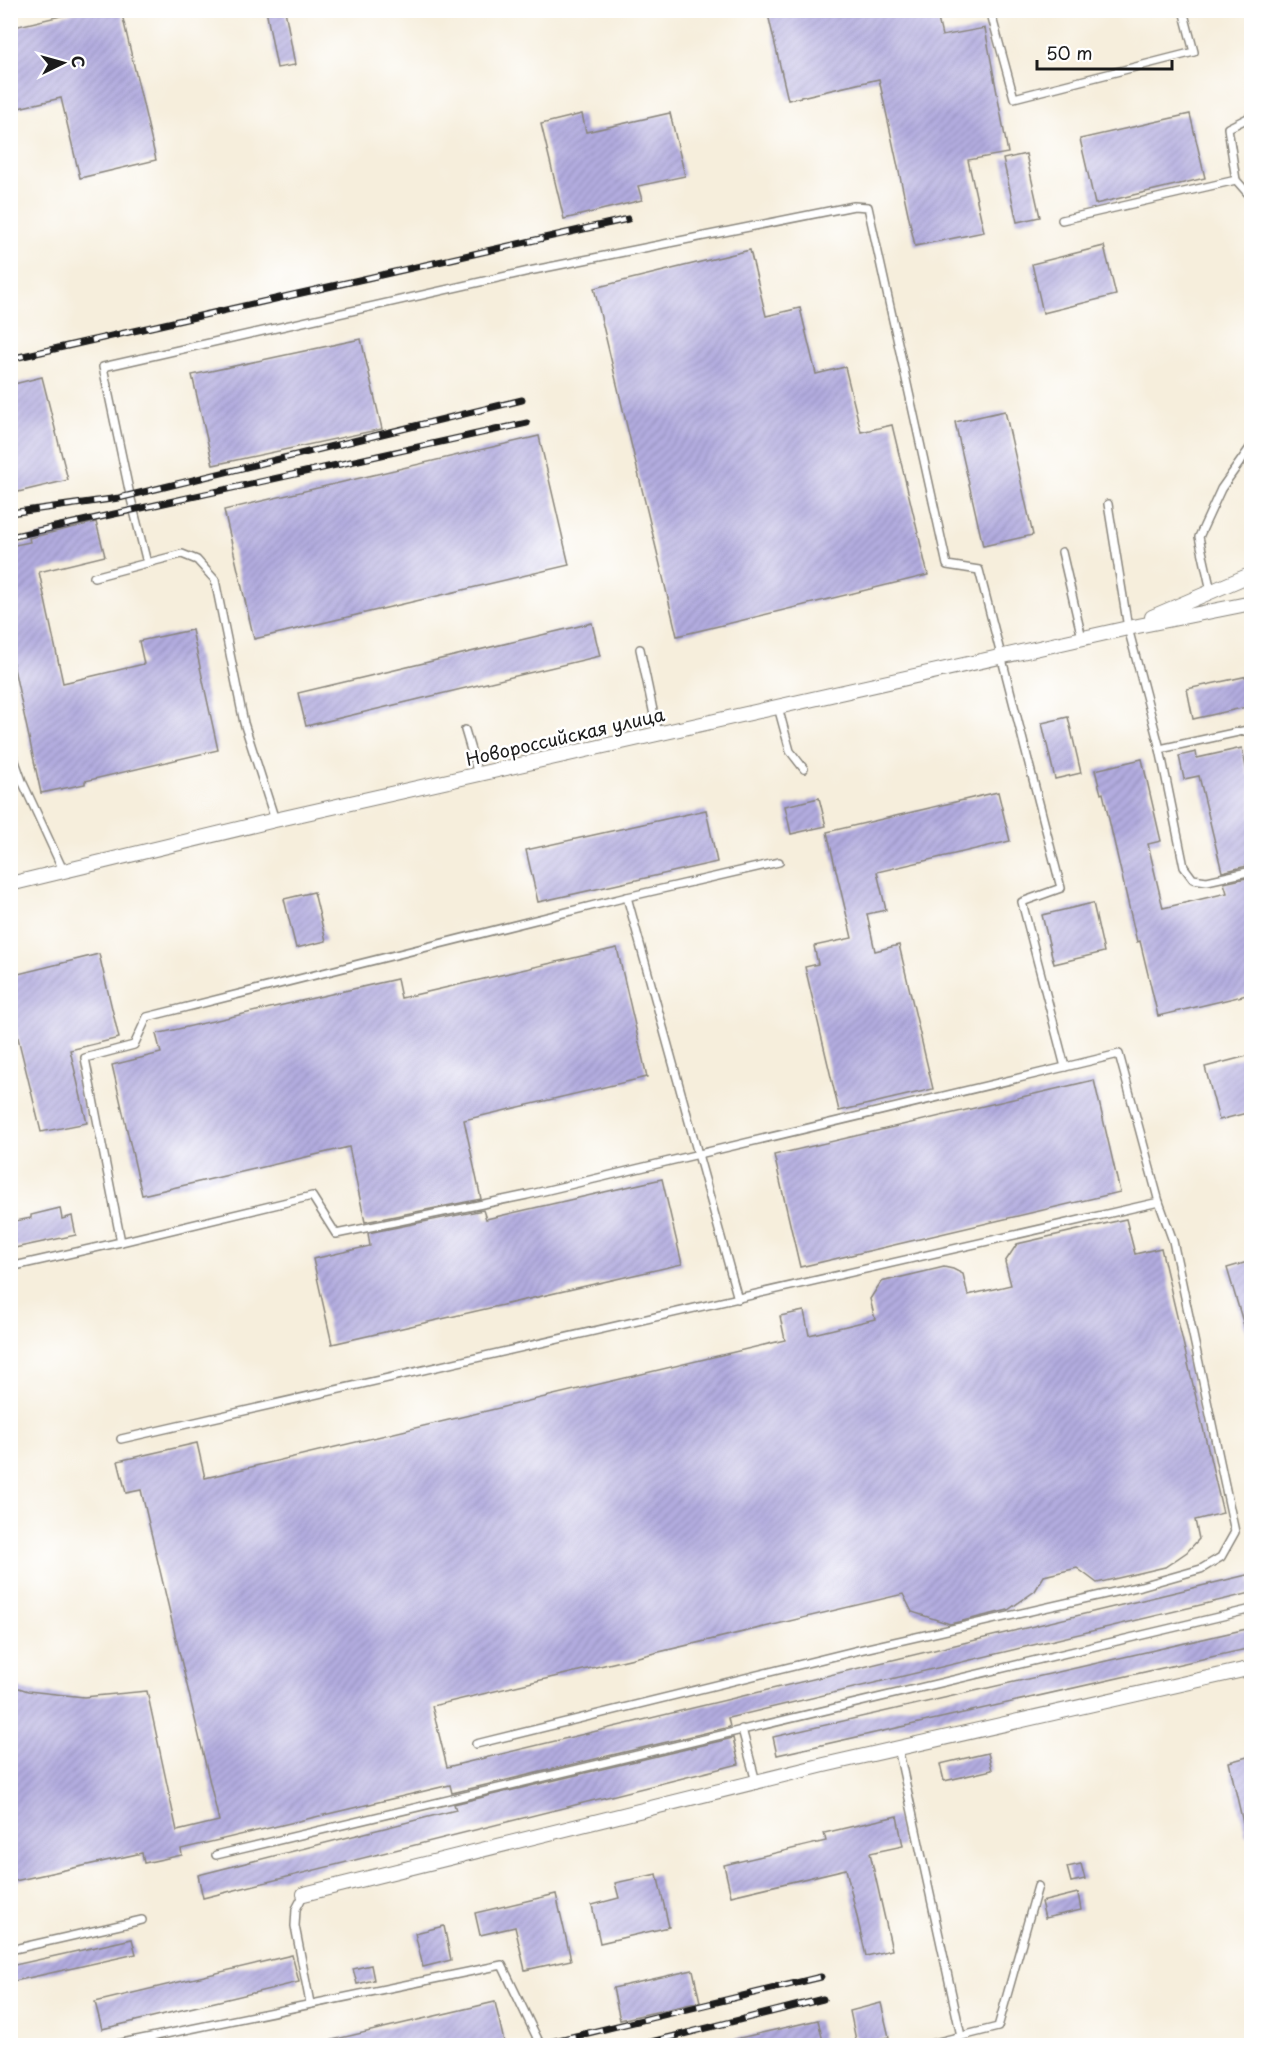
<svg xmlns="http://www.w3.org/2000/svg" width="1262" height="2056" viewBox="0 0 1262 2056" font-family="'Playpen Sans',sans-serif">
	<defs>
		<pattern id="building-hatch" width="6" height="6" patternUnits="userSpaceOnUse" patternTransform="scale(1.5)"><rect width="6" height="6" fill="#b2acdf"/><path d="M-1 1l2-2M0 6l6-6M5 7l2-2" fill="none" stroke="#9893bf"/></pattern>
	</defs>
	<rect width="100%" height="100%" fill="#fff"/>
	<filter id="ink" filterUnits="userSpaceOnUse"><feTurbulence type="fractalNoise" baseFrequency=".0167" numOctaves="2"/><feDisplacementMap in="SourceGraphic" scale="12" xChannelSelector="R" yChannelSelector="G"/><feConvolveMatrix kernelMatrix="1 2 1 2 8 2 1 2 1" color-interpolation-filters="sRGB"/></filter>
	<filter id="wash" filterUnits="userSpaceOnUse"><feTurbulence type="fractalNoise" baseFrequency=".008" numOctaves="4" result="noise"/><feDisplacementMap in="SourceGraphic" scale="24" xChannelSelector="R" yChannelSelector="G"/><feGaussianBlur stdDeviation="1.35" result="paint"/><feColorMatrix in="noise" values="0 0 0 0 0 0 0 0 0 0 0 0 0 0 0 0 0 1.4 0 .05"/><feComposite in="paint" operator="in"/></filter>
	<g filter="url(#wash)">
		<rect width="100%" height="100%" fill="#f6eedc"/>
		<g id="blocks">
			<g fill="url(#building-hatch)">
				<polygon points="86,10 121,10 156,160 80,178 61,98 10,110 10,28"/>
				<polygon points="266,10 285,10 295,65 277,68"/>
				<polygon points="767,10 936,10 942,36 985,28 1008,153 968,160 984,232 915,246 879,79 788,100"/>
				<polygon points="670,113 685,176 638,186 642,200 564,219 541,124 582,114 586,132"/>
				<polygon points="1190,114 1205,178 1095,204 1080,139"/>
				<polygon points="1026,154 1040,217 1017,222 1003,159"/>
				<polygon points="1104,246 1116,295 1043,313 1032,264"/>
				<polygon points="750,250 766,316 800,308 816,374 845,367 861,432 892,425 928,575 677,636 594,288"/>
				<polygon points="361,339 382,429 213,465 192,375"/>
				<polygon points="42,377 68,480 10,494 10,385"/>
				<polygon points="1005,411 1033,535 983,546 955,422"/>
				<polygon points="539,436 569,565 254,639 224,510"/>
				<polygon points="96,522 105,556 39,572 63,683 144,664 139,641 192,630 218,750 85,781 85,784 41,793 10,650 10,546 30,542 29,538"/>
				<polygon points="592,623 600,656 306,726 298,693"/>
				<polygon points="1248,676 1251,693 1251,706 1193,719 1187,689"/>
				<polygon points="1068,717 1081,773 1055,779 1042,723"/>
				<polygon points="1242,748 1248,776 1251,776 1251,865 1222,872 1199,776 1184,779 1179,756 1196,752 1197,758"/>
				<polygon points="1142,759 1161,841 1148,844 1163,908 1227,893 1224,883 1251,877 1251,994 1158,1016 1140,941 1137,942 1103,793 1101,794 1095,770"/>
				<polygon points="998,792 1010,841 877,872 886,910 867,914 875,951 899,945 933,1089 839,1111 805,967 818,964 814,946 852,938 827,832"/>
				<polygon points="819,798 826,826 791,834 785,806"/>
				<polygon points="706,810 717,862 538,902 526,850"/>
				<polygon points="314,892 326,941 296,948 284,899"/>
				<polygon points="1093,903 1104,952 1054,964 1042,915"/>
				<polygon points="617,948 647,1077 464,1120 481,1199 365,1222 349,1147 142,1195 112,1065 161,1053 156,1034 397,979 401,998"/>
				<polygon points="99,954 119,1038 70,1050 87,1123 41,1132 10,1005 10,976"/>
				<polygon points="1251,1055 1251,1112 1219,1120 1205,1067"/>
				<polygon points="1094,1080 1120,1192 800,1267 774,1155"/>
				<polygon points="662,1179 682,1264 332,1344 313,1259 370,1246 368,1233 483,1210 486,1219"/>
				<polygon points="60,1208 62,1219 72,1216 76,1235 10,1249 10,1222 31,1218 31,1215"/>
				<polygon points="1126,1219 1135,1254 1161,1248 1223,1513 1195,1520 1199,1539 1187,1552 1165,1567 1097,1583 1077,1568 1044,1576 1035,1591 1008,1610 950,1624 912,1612 903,1594 432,1706 447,1767 1251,1574 1251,1593 728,1718 730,1727 452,1793 450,1785 181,1849 182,1855 144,1863 142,1853 10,1882 10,1685 28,1691 84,1697 147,1691 177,1831 219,1821 141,1490 126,1493 118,1461 197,1443 205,1478 785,1340 780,1316 804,1311 809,1335 875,1319 870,1299 881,1282 944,1267 953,1269 963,1274 968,1295 1011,1285 1005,1262 1017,1244"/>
				<polygon points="1251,1261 1251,1338 1248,1339 1227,1268"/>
				<polygon points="1251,1628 1251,1648 777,1755 773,1737"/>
				<polygon points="733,1738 739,1764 203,1898 198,1875 456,1810 454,1804"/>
				<polygon points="988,1753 992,1770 944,1781 940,1764"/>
				<polygon points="1251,1756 1251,1835 1246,1836 1229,1762"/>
				<polygon points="897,1816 903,1846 870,1853 892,1950 866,1956 846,1869 731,1896 724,1865 826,1841 824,1833"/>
				<polygon points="1081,1864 1085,1879 1071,1882 1067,1867"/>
				<polygon points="657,1874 669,1927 600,1943 592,1905 619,1898 615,1883"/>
				<polygon points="1078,1893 1081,1910 1045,1918 1041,1902"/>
				<polygon points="556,1894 571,1960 525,1970 515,1927 480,1935 475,1913"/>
				<polygon points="444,1926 451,1960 423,1967 415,1933"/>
				<polygon points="132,1939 136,1954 10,1982 10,1966"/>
				<polygon points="292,1955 299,1982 102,2029 95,2002"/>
				<polygon points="371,1965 374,1980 357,1984 353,1969"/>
				<polygon points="693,1970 700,2002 620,2020 613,1988"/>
				<polygon points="495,2002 505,2046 332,2046 332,2040"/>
				<polygon points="881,2003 889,2037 857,2045 850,2011"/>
				<polygon points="818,2020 824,2046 731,2046 731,2040"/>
			</g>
		</g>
	</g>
	<g filter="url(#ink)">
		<use href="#blocks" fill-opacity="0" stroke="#89857c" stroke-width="1.5"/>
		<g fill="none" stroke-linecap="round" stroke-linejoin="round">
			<g stroke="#89857c" stroke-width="10">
				<g id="lane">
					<polyline points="990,10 1014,98 1194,52 1183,10"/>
					<polyline points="1236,180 1228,128 1252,116"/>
					<polyline points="1062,220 1236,180 1250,196 1252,204"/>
					<polyline points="1108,504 1128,628 1160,749 1184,867 1193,879 1207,881 1252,871"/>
					<polyline points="1062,552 1082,638"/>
					<polyline points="147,563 182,554 197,560 215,580 244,723 275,820"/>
					<polyline points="94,577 147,563 130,495 103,367 529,271 854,206 868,207 947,565 979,570 1061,888 1022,902 1065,1067 1119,1054 1159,1202 1173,1241 1235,1532 1221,1557 1201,1569 1141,1586 859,1650 476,1744"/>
					<polyline points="1211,591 1199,537 1221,489 1252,445"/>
					<polyline points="640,649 658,734"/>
					<polyline points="778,707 790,751 804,769"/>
					<polyline points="465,730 478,774"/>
					<polyline points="10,747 22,781 63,870"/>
					<polyline points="1160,749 1252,729"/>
					<polyline points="627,897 738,1299"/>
					<polyline points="121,1242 85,1058 134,1045 147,1017 627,897 779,862"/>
					<polyline points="10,1267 121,1242 312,1196 336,1234 527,1195 1065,1067"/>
					<polyline points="121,1439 1159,1202"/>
					<polyline points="742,1729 756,1782"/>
					<polyline points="898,1748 961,2036"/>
					<polyline points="216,1855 1252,1609"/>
					<polyline points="304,1894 296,1909 295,1926 310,2003"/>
					<polyline points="10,1950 142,1920"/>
					<polyline points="107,2046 502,1965 541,2046"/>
					<polyline points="922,2046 998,2027 1038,1886"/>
				</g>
			</g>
			<g stroke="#89857c" stroke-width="16">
				<g id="street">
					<polyline points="1152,617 1252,574"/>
					<polyline points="10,884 275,820 1128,628 1252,603"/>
					<polyline points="304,1894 824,1765 1252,1668"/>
				</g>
			</g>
			<use href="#lane" stroke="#fff" stroke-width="7"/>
			<use href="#street" stroke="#fff" stroke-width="14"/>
			<g stroke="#1c1c1c" stroke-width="7">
				<g id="rail">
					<polyline points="10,359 628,219"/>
					<polyline points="10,513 119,498 522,400"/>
					<polyline points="10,537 527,423"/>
					<polyline points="534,2046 821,1977"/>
					<polyline points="635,2046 823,1999"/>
				</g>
			</g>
			<use href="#rail" stroke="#fff" stroke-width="4.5" stroke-dasharray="14" stroke-linecap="butt"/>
		</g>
	</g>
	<g text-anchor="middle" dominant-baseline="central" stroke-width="5" stroke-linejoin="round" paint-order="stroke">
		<g font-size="18" fill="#1c1c1c" stroke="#fff">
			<text transform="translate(565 736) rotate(-13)">Новороссийская улица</text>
		</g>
	</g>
	<rect width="1262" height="2056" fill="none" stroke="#fff" stroke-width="36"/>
	<g transform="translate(63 63) rotate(85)" stroke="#ffffff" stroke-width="4.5" paint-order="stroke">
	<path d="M0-4.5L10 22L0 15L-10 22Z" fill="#1c1c1c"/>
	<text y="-9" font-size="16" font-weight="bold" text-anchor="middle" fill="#1c1c1c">С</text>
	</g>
	<path d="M1037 60v9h135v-9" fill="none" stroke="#1c1c1c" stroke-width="3"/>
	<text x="1046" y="60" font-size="18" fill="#1c1c1c" stroke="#ffffff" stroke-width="4.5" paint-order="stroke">50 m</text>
</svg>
